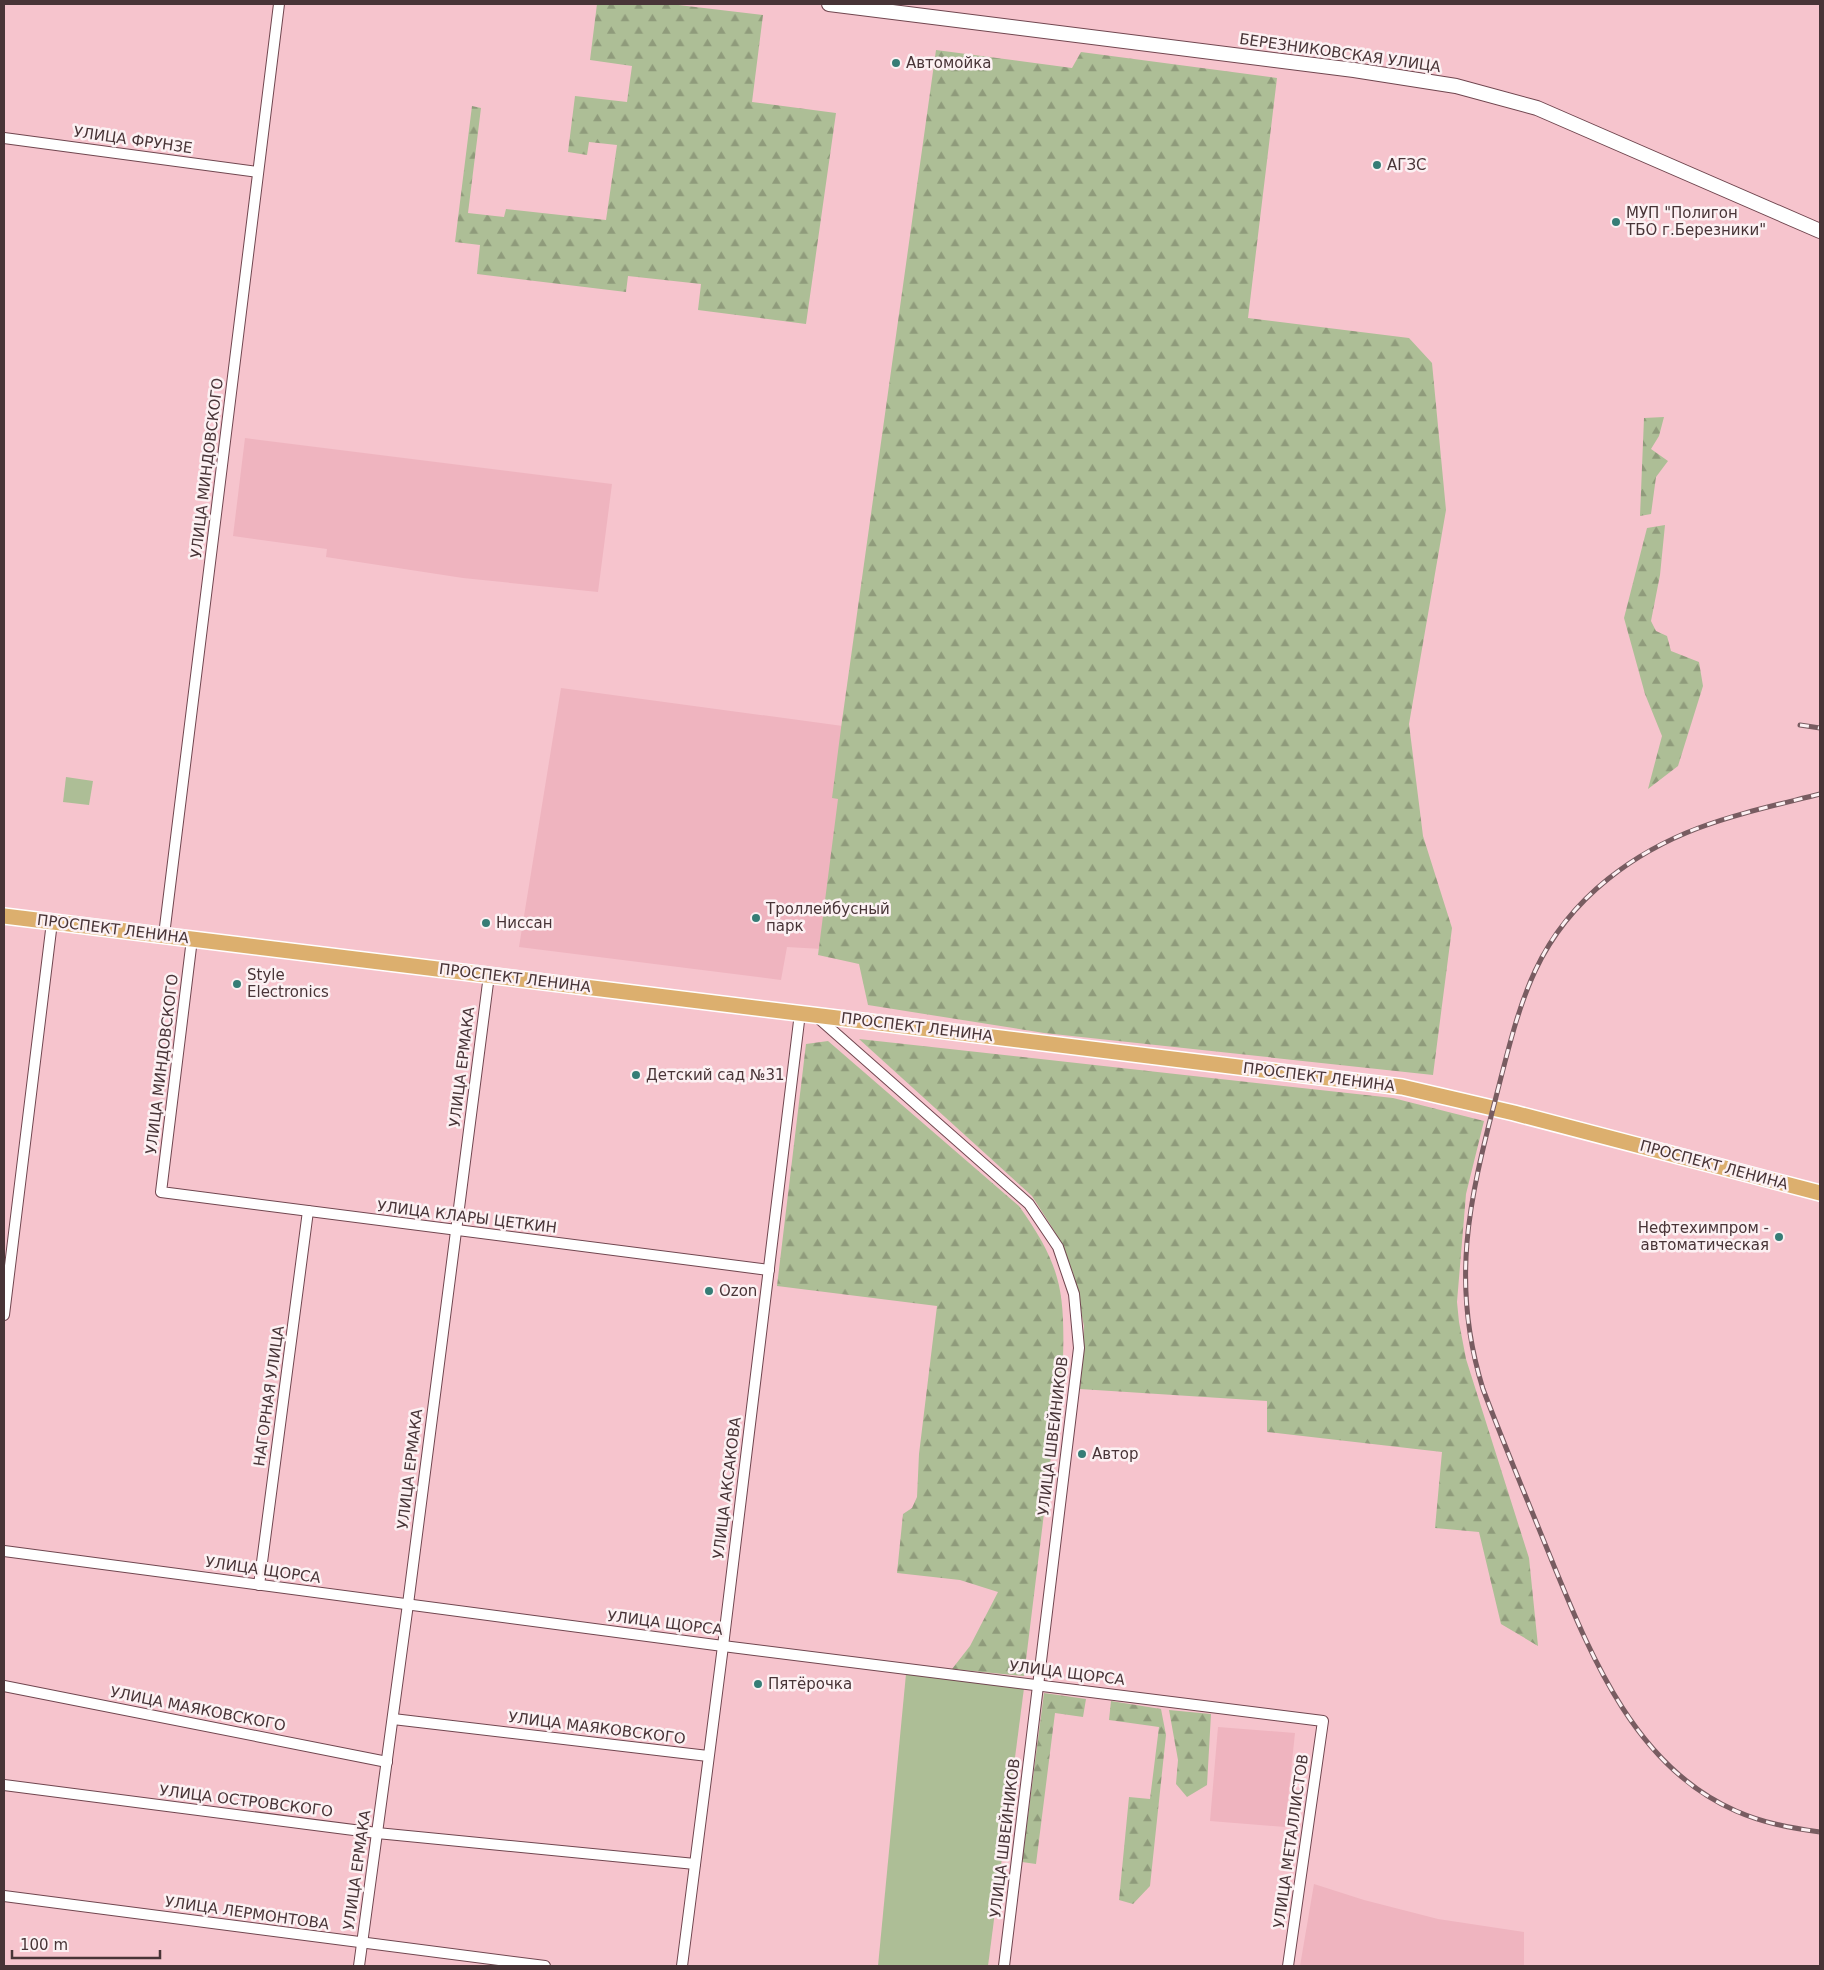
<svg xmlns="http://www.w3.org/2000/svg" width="1824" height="1970" viewBox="0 0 1824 1970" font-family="'DejaVu Sans',sans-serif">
	<defs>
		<pattern id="forest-firs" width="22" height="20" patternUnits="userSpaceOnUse" patternTransform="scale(1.25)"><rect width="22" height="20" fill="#adbe96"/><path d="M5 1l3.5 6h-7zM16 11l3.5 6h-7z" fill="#8f9b7b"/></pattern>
	</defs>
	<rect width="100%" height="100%" fill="#f6c4cd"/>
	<g fill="#efb4bf">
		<polygon points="245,438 612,484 598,592 463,578 326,557 327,549 233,536"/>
		<polygon points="561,688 850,727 822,949 787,947 781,980 519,947"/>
		<polygon points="1218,1727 1295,1733 1285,1827 1210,1821"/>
		<polygon points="1314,1884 1364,1900 1438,1919 1524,1932 1524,1966 1300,1966"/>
	</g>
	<g fill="url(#forest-firs)">
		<polygon points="597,4 670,4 763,15 752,102 836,113 806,324 698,310 701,284 628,276 626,292 477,274 480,245 455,242 472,106 481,108 468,213 504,217 506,209 606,220 617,145 589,142 587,155 568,152 575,96 627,102 632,66 590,60"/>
		<polygon points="936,50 1072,68 1081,52 1277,78 1248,318 1409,338 1432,363 1446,510 1409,724 1423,836 1452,928 1433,1075 1044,1033 868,1005 859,964 818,955 838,799 832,798 841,728"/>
		<polygon points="1664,417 1659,436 1651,449 1668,461 1656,477 1651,514 1640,516 1644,418"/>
		<polygon points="1665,525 1660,575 1651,621 1656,631 1667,636 1671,651 1699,662 1703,686 1678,766 1648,789 1662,736 1645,694 1624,618 1647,528"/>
		<polygon points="859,1039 1393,1098 1484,1121 1466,1194 1457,1302 1459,1322 1466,1359 1529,1558 1538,1646 1501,1624 1479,1532 1435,1528 1442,1452 1267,1432 1267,1401 1080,1389 1084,1326 1073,1273 1055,1232 1032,1196"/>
		<path d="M828,1041l191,165c41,58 46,83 44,153l-39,317 -72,-7 18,-23 28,-54 -38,-12 -63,-7 6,-59 9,-6 5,-11 2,-43 18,-148 -160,-20 29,-242z"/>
		<polygon points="1044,1693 1086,1699 1083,1717 1055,1713 1036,1864 1022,1862"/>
		<polygon points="1111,1701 1161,1709 1166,1735 1150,1886 1133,1904 1119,1900 1129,1797 1150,1799 1159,1727 1109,1720"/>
		<polygon points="1169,1710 1211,1714 1207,1785 1187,1797 1176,1784 1178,1760"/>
	</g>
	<g fill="#adbe96">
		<polygon points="66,777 93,781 89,805 63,802"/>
		<polygon points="906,1674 1024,1688 988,1966 878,1966"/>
	</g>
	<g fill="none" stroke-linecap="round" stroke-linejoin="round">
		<g stroke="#70464f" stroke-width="12">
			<g id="street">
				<polyline points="4,138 258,172"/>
				<polyline points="164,935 279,4"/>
				<polyline points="192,939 161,1192 769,1270"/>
				<polyline points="816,1016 1029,1204 1058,1247 1074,1294 1079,1348 1004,1966"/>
				<polyline points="4,1315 52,922"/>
				<polyline points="4,1551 723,1646 1323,1721 1288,1966"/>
				<polyline points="259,1585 308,1211"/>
				<polyline points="4,1686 387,1762"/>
				<polyline points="393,1719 708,1756"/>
				<polyline points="4,1785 377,1833 695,1864"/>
				<polyline points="4,1896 545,1966"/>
				<polyline points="359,1966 408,1604 489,975"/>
				<polyline points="682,1966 723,1646 800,1013"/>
			</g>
		</g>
		<g stroke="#70464f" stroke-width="16">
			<polyline id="secondary" points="829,4 1354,70 1456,86 1537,108 1820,231"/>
		</g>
		<g stroke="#fff" stroke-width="18">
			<polyline id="primary" points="4,916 1402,1087 1514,1113 1820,1193"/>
		</g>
		<use href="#street" stroke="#fff" stroke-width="10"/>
		<use href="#secondary" stroke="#fff" stroke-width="14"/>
		<use href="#primary" stroke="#dcaf6e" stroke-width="15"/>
		<g stroke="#785c61" stroke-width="5">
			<g id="rail">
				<polyline points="1800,725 1820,728"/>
				<path d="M1820,794c-79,20 -146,32 -212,85 -76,61 -89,129 -112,218 -27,104 -46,186 -13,292 22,58 46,115 69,172 39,95 83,206 184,250 27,12 55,17 84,21"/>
			</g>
		</g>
		<use href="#rail" stroke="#fcf1f3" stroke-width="3" stroke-dasharray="9" stroke-linecap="butt"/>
	</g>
	<g fill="#367d76" stroke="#fcf1f3" stroke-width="2">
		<circle cx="896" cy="63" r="5"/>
		<circle cx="1377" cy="165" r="5"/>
		<circle cx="1616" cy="222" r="5"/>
		<circle cx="756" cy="918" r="5"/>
		<circle cx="486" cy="923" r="5"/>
		<circle cx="237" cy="984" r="5"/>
		<circle cx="636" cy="1075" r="5"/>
		<circle cx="1779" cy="1237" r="5"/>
		<circle cx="709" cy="1291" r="5"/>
		<circle cx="1082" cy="1454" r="5"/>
		<circle cx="758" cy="1684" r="5"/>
	</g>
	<g text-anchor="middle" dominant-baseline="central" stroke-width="5" stroke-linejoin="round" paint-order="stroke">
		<g font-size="15" fill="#483437" stroke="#fcf1f3">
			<text transform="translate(1340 53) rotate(8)">БЕРЕЗНИКОВСКАЯ УЛИЦА</text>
			<text transform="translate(133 140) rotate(8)">УЛИЦА ФРУНЗЕ</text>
			<text transform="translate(207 468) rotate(-83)">УЛИЦА МИНДОВСКОГО</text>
			<text transform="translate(113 929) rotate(7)">ПРОСПЕКТ ЛЕНИНА</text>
			<text transform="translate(515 978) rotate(7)">ПРОСПЕКТ ЛЕНИНА</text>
			<text transform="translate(917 1027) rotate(7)">ПРОСПЕКТ ЛЕНИНА</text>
			<text transform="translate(162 1064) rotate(-83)">УЛИЦА МИНДОВСКОГО</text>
			<text transform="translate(462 1067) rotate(-83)">УЛИЦА ЕРМАКА</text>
			<text transform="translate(1319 1077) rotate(7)">ПРОСПЕКТ ЛЕНИНА</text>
			<text transform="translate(1714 1165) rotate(15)">ПРОСПЕКТ ЛЕНИНА</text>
			<text transform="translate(467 1217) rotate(7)">УЛИЦА КЛАРЫ ЦЕТКИН</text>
			<text transform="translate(269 1396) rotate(-82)">НАГОРНАЯ УЛИЦА</text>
			<text transform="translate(1053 1436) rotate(-83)">УЛИЦА ШВЕЙНИКОВ</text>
			<text transform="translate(410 1469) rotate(-83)">УЛИЦА ЕРМАКА</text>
			<text transform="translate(727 1488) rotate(-83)">УЛИЦА АКСАКОВА</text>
			<text transform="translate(263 1570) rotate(8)">УЛИЦА ЩОРСА</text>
			<text transform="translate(665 1623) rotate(7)">УЛИЦА ЩОРСА</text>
			<text transform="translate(1067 1673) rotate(7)">УЛИЦА ЩОРСА</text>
			<text transform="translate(198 1709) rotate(11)">УЛИЦА МАЯКОВСКОГО</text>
			<text transform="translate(597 1728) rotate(7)">УЛИЦА МАЯКОВСКОГО</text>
			<text transform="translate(246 1801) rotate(7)">УЛИЦА ОСТРОВСКОГО</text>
			<text transform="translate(1005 1838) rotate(-83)">УЛИЦА ШВЕЙНИКОВ</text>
			<text transform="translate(1291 1841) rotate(-82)">УЛИЦА МЕТАЛЛИСТОВ</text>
			<text transform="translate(357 1870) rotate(-82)">УЛИЦА ЕРМАКА</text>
			<text transform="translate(247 1913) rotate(8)">УЛИЦА ЛЕРМОНТОВА</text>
		</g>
		<g font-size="15" fill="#483437" stroke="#fcf1f3" text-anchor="start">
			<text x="906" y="63">Автомойка</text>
			<text x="1387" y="165">АГЗС</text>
			<text x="1626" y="213">МУП "Полигон<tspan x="1626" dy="17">ТБО г.Березники"</tspan></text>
			<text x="766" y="909">Троллейбусный<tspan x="766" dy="17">парк</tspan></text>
			<text x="496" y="923">Ниссан</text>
			<text x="247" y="975">Style<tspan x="247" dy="17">Electronics</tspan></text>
			<text x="646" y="1075">Детский сад №31</text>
			<text x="1769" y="1228" text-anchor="end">Нефтехимпром -<tspan x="1769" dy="17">автоматическая</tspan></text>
			<text x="719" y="1291">Ozon</text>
			<text x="1092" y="1454">Автор</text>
			<text x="768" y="1684">Пятёрочка</text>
		</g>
	</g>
	<rect width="1824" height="1970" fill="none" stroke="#483437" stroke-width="10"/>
	<path d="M12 1950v8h148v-8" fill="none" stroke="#483437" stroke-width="2.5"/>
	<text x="20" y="1950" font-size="15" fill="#483437" stroke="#fcf1f3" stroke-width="4" paint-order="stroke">100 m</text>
</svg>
